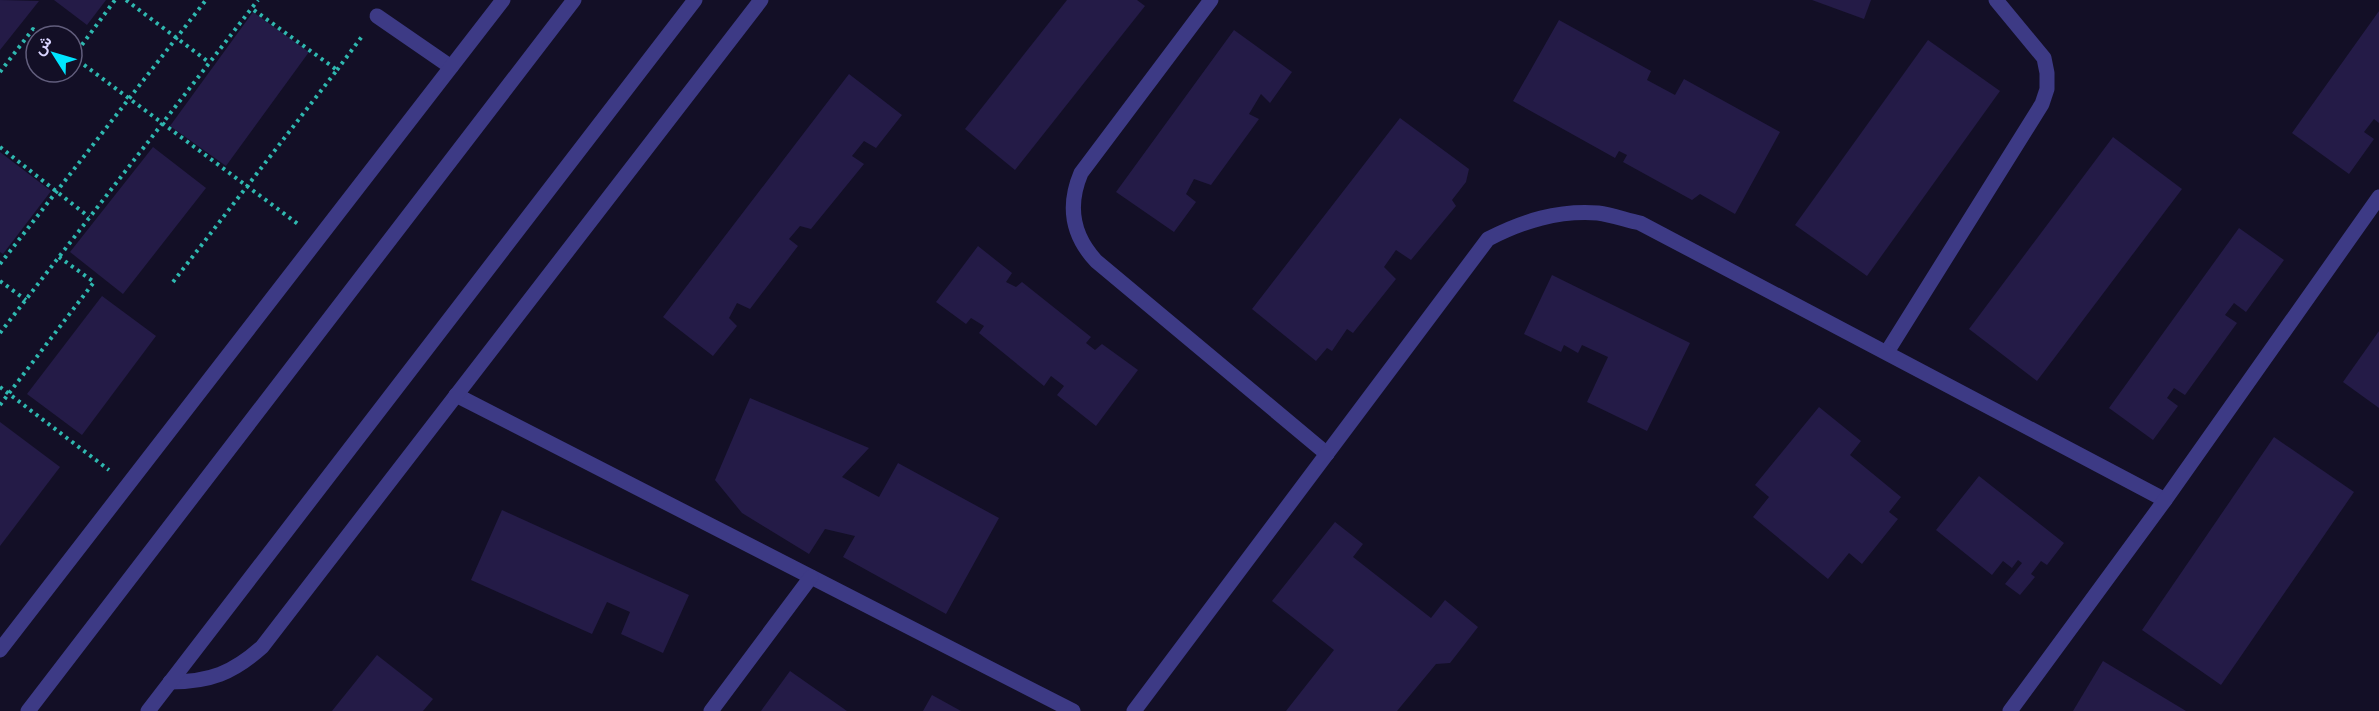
<svg xmlns="http://www.w3.org/2000/svg" width="2379" height="711" viewBox="0 0 2379 711" font-family="Inter,Vazirmatn,sans-serif">
	<rect width="100%" height="100%" fill="#130f26"/>
	<g fill="#241b47">
		<polygon points="0,0 39,1 0,50"/>
		<polygon points="54,0 106,0 87,25"/>
		<polygon points="1067,0 1137,0 1145,6 1015,170 965,129"/>
		<polygon points="1812,0 1871,0 1864,19"/>
		<polygon points="2379,11 2379,123 2374,119 2364,132 2374,139 2349,174 2292,133"/>
		<polygon points="253,12 309,52 226,166 170,126"/>
		<polygon points="1559,20 1651,71 1647,80 1675,95 1684,79 1780,132 1735,214 1700,194 1692,200 1623,162 1627,155 1619,151 1615,158 1513,101"/>
		<polygon points="1234,30 1292,72 1270,103 1261,94 1249,114 1259,119 1211,185 1194,179 1186,194 1196,202 1174,232 1116,192"/>
		<polygon points="1928,40 2000,91 1867,276 1795,225"/>
		<polygon points="849,74 902,115 876,148 864,141 852,156 864,164 811,229 800,226 789,239 798,246 750,309 737,303 729,318 737,326 713,356 663,317"/>
		<polygon points="1400,118 1469,169 1466,182 1452,200 1456,206 1411,260 1396,250 1384,267 1396,279 1353,333 1347,329 1332,351 1327,348 1316,361 1252,309"/>
		<polygon points="2113,137 2182,189 2037,381 1969,329"/>
		<polygon points="153,147 206,188 123,294 70,252"/>
		<polygon points="0,152 51,191 3,254 0,252"/>
		<polygon points="2239,228 2284,260 2246,312 2234,303 2225,315 2237,323 2185,395 2174,388 2167,398 2178,406 2153,440 2109,408"/>
		<polygon points="978,246 1012,273 1006,282 1016,287 1022,282 1091,337 1086,343 1095,350 1102,344 1138,370 1096,426 1057,395 1064,386 1051,376 1044,386 979,333 984,326 971,318 966,324 936,302"/>
		<polygon points="1552,275 1690,343 1647,431 1587,402 1608,357 1582,345 1578,353 1564,345 1561,352 1524,334"/>
		<polygon points="102,296 156,336 82,435 27,394"/>
		<polygon points="2379,331 2379,408 2343,382"/>
		<polygon points="750,398 869,448 842,477 879,497 898,463 999,518 946,614 843,557 855,536 825,529 809,554 742,513 715,480"/>
		<polygon points="1819,407 1861,441 1850,455 1901,497 1889,512 1898,519 1862,564 1849,553 1828,579 1753,517 1769,497 1755,485"/>
		<polygon points="0,422 60,467 0,546"/>
		<polygon points="2274,437 2354,492 2221,685 2142,630"/>
		<polygon points="1979,476 2064,543 2047,565 2041,561 2031,574 2035,577 2020,595 2005,584 2022,563 2018,560 2012,568 2003,561 1992,575 1936,530"/>
		<polygon points="502,510 689,595 663,653 621,634 630,612 607,602 592,634 471,580"/>
		<polygon points="1335,522 1363,544 1353,557 1431,618 1445,600 1478,627 1450,663 1436,664 1397,711 1286,711 1334,650 1272,601"/>
		<polygon points="377,655 433,699 423,711 332,711"/>
		<polygon points="2103,661 2186,711 2073,711"/>
		<polygon points="790,671 847,711 761,711"/>
		<polygon points="932,695 961,711 923,711"/>
	</g>
	<g fill="none" stroke-linecap="round" stroke-linejoin="round">
		<g stroke="#2fb8b0" stroke-width="4" stroke-dasharray="3 4.5" stroke-linecap="butt">
			<polyline points="126,0 210,63"/>
			<polyline points="72,56 298,224"/>
			<polyline points="73,57 115,0"/>
			<polyline points="337,70 363,35"/>
			<polyline points="0,72 33,29 42,36"/>
			<polyline points="0,147 89,217"/>
			<polyline points="0,264 206,0"/>
			<polyline points="0,281 26,300"/>
			<polyline points="173,282 337,70 251,8"/>
			<polyline points="0,333 258,0"/>
			<polyline points="0,387 109,470"/>
			<polyline points="0,405 94,282 59,257"/>
		</g>
		<g stroke="#3d3a85" stroke-width="15">
			<path d="M1211,0l-130,173c-14,33 -9,62 15,88l231,193"/>
			<polyline points="377,16 451,67"/>
			<polyline points="1887,352 2042,104 2047,89 2047,73 2044,58 1996,0"/>
			<polyline points="456,395 1073,711"/>
			<polyline points="0,650 503,0"/>
			<path d="M170,682c40,0 63,-9 92,-35l499,-647"/>
			<polyline points="28,711 574,0"/>
			<polyline points="148,711 695,0"/>
			<polyline points="711,711 811,577"/>
			<path d="M1134,711l354,-472c35,-18 70,-29 110,-26 14,2 28,7 42,10l525,277"/>
			<polyline points="2010,711 2165,500 2379,197"/>
		</g>
	</g>
	<g transform="translate(54 54) rotate(307)"><circle r="28" fill="#130f26" stroke="#625e7d" stroke-width="1.5"/>
	<path d="M0-4.5L10 22L0 15L-10 22Z" fill="#00e5ff"/>
	<text y="-9" font-size="16" font-weight="bold" text-anchor="middle" fill="#d9d4ff">ش</text>
	</g>
</svg>
